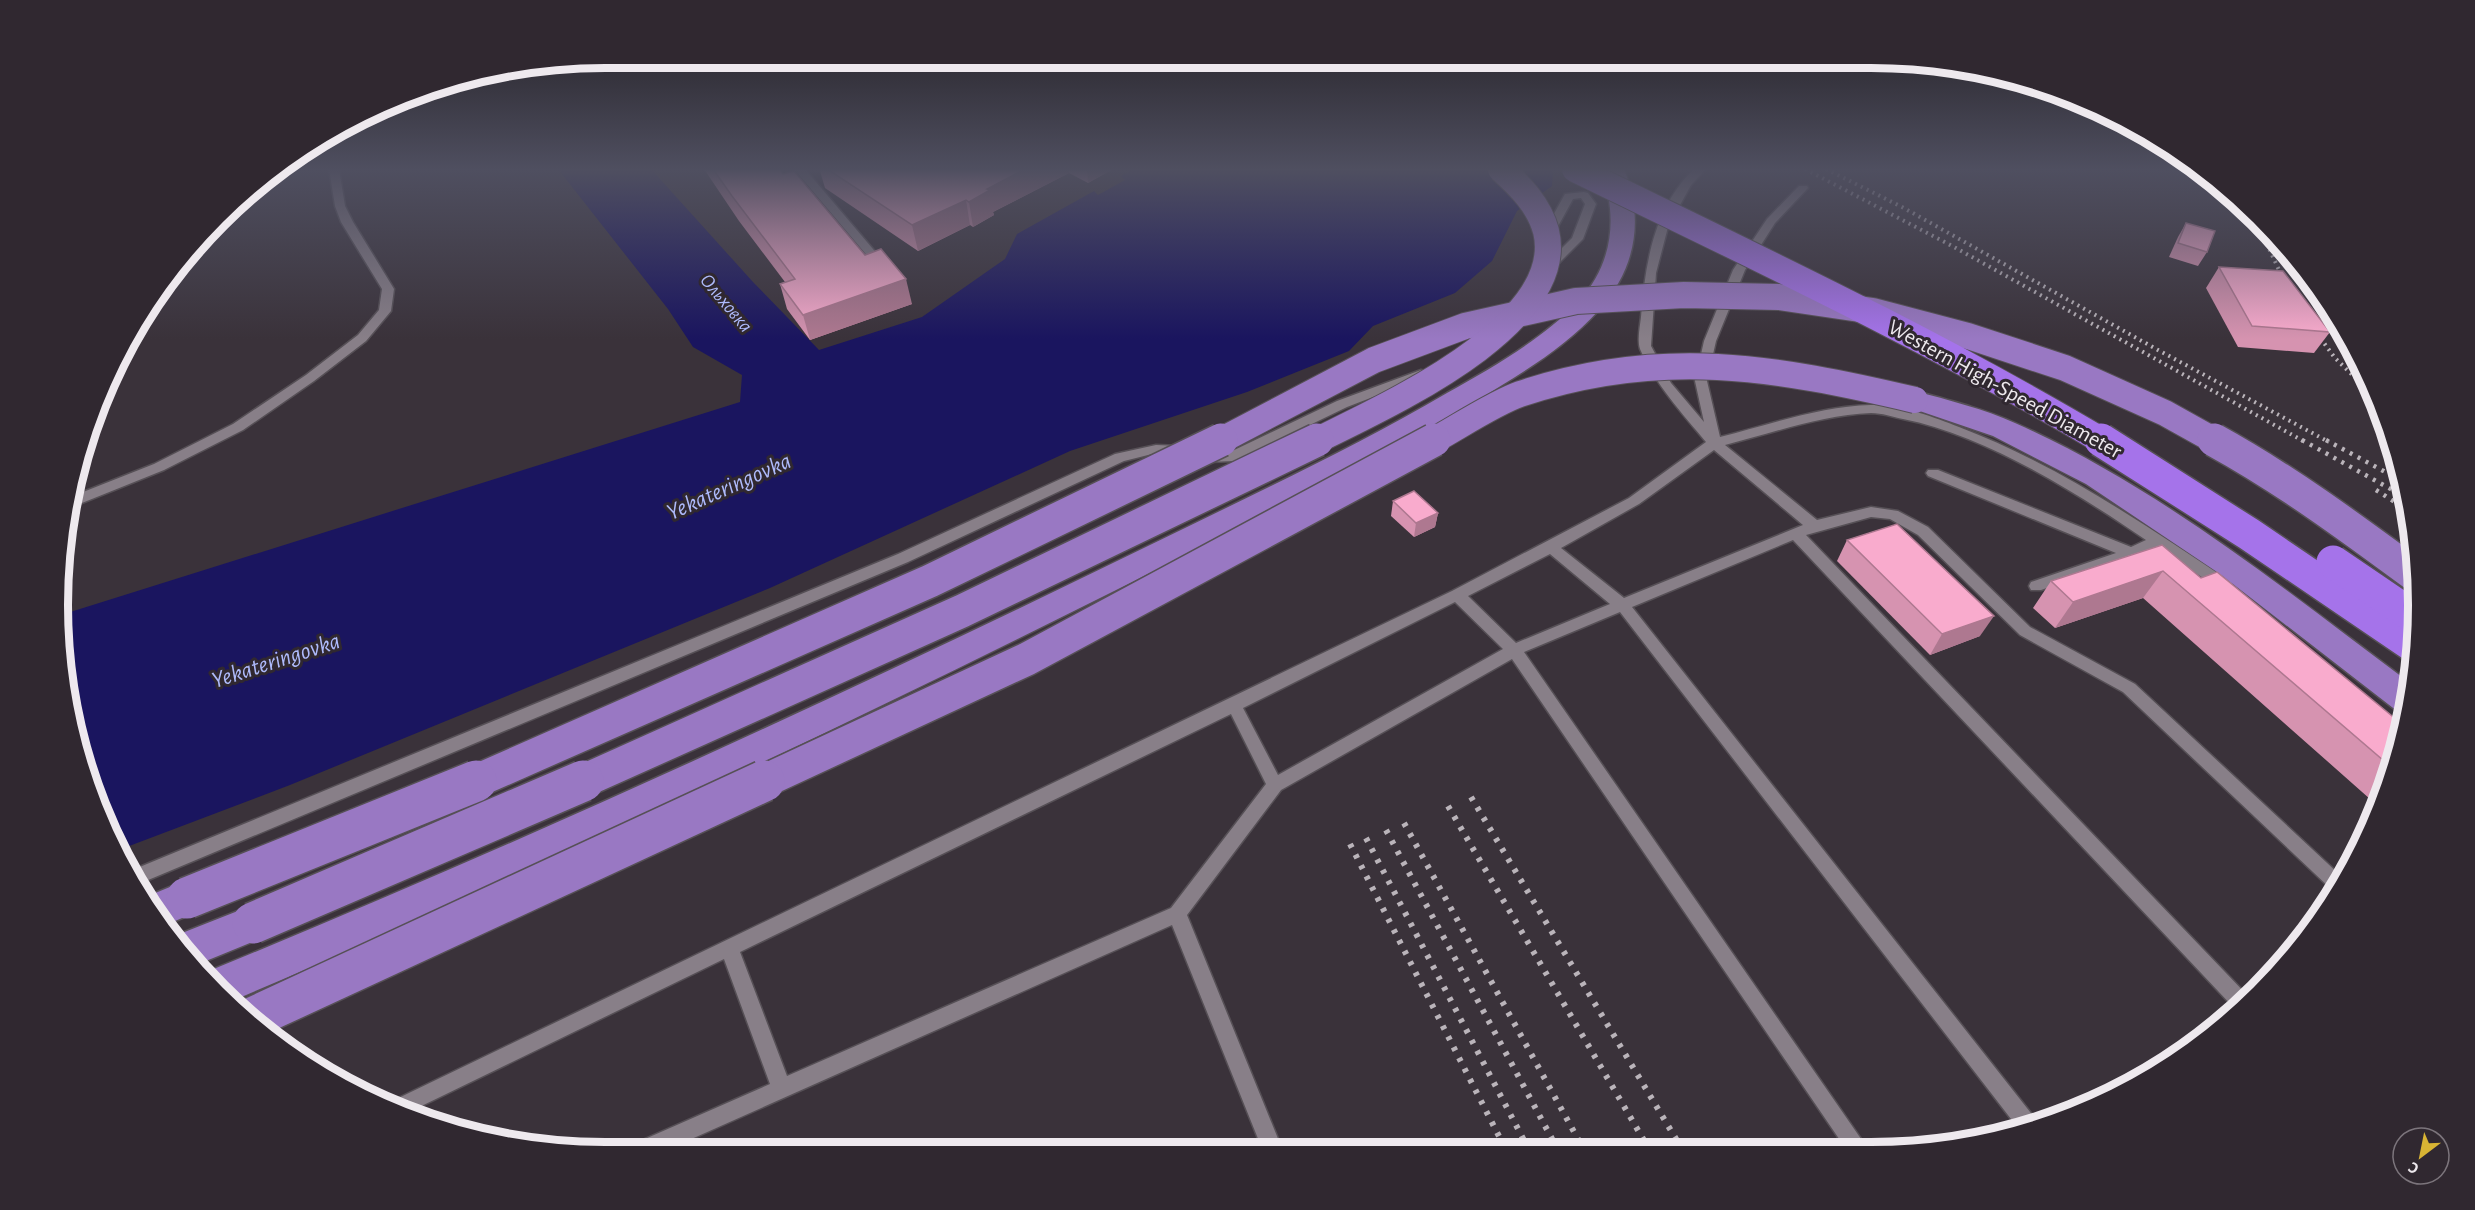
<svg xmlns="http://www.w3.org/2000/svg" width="2475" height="1210" viewBox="0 0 2475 1210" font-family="'Alegreya Sans',sans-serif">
	<rect width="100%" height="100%" fill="#3a323a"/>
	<polygon fill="#1a155f" points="558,169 651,169 753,282 819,350 922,317 1005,259 1017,234 1094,191 1098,195 1125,180 1121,176 1134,169 1553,169 1552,186 1517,211 1492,261 1455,293 1373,326 1349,351 1247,392 1070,451 770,588 290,785 116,851 62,677 64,614 740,402 742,375 693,347 668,309"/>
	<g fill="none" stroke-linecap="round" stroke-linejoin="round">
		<g stroke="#565056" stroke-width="3">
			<g id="lane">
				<polygon points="295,169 265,177 272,170"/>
				<polygon points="329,169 339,169 345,206 353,222 394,289 391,311 366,341 314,381 243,430 164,470 67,509 68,498 154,464 233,424 306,375 358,335 379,310 382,289 341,222 335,206"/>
				<polygon points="794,169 805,169 878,255 878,259 870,259"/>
				<path d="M1694,169h12l-15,16 -23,42 -12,46 -5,73 20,37 33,39 -9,-41 9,-40 29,-71 34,-51 32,-33h8l1,2 -33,35 -30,47 -29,71 -9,40 13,56c49,-12 101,-31 151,-32 28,-1 63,12 88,22 99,38 185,97 272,155l2,4 -2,4h-10l-64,-43 -21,10 -95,33h-10l-2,-4 2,-4 85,-29 -188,-77 -2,-3 2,-3h10l193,77 15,-7c-69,-47 -161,-105 -243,-121 -10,-2 -21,-6 -32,-6 -49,2 -99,20 -146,32l92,75 54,-13 27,4 30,16 102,100 105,57 206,192 -8,13h-2l-208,-197 -103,-57 -102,-100 -28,-16 -19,-2 -65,18 442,461 -13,13 -442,-469 -161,67 406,515 -20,6 -398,-516 -96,40 344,497h-22l-334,-490 -231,131 -94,125 96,236h-20l-91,-226 -512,228h-34l3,-7 141,-62 -46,-125 -319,155 -21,-9 1068,-514 177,-93 77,-56c-24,-29 -51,-58 -66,-93 -3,-9 0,-23 1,-32 4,-53 13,-110 53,-148zM1714,450l89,75 -179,73 -63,-50 78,-44zM1550,554l60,50 -94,39 -48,-47zM1455,602l48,47 -225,126 -35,-67zM1231,714l35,70 -95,124 -384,168 -47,-124z"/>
				<polygon points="1584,192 1588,193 1596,204 1583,239 1548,274 1540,274 1540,270 1572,238 1585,204 1581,198 1573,199 1551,239 1543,239 1541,237 1565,194"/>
				<polygon points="1421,370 1425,371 1427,374 1425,377 1347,407 1235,461 1207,462 1181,454 1156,453 1124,461 908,562 141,883 139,883 130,871 898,554 1115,454 1156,445 1181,446 1207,452 1228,453 1337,401"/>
			</g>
		</g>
		<g stroke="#565056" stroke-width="3">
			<g id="primary">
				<path d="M1600,169h24c21,51 11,101 -25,141 -34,38 -80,65 -123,91 -85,51 -174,95 -262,140 -324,163 -650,321 -985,461l-11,-9 -14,-20c333,-136 658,-287 981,-445 88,-43 177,-85 262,-135 46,-26 94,-53 131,-91 35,-37 41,-87 22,-133z"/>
				<path d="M1915,391c33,9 69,18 100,32 144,64 269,166 395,260l-3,31 -10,-3 -177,-137 -134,-90 -93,-48 -88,-30 -4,-6 4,-6z"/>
				<polygon points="187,880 201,886 207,898 201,910 168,924 148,896"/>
				<polygon points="253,905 267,910 273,923 267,936 201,963 198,965 177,935"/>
			</g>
		</g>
		<use href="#lane" fill="#887f88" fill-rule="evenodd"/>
		<use href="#primary" fill="#9978c3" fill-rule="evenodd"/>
		<g stroke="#bab4ba" stroke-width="4" stroke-dasharray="2 4.5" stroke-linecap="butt">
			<polyline points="1805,169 1954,247 2305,442"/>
			<polyline points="1826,169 1902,207 2158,350 2329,442"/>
			<polyline points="2253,214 2286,285"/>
			<polyline points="2313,328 2335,358 2378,400"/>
		</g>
		<g stroke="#bab4ba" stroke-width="4.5" stroke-dasharray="3 6" stroke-linecap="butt">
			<polyline points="2302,440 2407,498"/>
			<polyline points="2326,440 2402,481"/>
			<polyline points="2376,490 2409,511"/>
		</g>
		<g stroke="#bab4ba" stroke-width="6" stroke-dasharray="4 8" stroke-linecap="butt">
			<polyline points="1471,797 1682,1149"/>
			<polyline points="1448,806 1649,1149"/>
			<polyline points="1404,823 1584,1150"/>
			<polyline points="1386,830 1558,1150"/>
			<polyline points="1366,838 1529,1150"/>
			<polyline points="1350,844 1506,1150"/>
		</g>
		<g stroke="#565056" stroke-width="28" stroke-linecap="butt">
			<g id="primary-bridge-far2">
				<polyline points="1218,442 1374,360 1465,326 1576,301 1684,295 1779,297 1873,311 1968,336 2065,368 2165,413 2217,442"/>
				<path d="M1314,442c67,-34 255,-116 232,-211 -7,-26 -26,-45 -45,-62"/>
				<path d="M1431,442c26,-14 63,-39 89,-48 141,-47 254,-27 395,6"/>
			</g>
		</g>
		<g stroke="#565056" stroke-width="36" stroke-linecap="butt">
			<g id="primary-bridge-far1">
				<path d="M2214,440c71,39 136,87 201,135"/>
				<polyline points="472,783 930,581 1221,440"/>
				<polyline points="579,783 962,611 1317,440"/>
				<polyline points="760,783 1027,659 1434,440"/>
			</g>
		</g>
		<g stroke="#565056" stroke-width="44" stroke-linecap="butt">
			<g id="primary-bridge">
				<polyline points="187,898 476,781"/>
				<polyline points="253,923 583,781"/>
				<polyline points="250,1019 764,781"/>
			</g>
		</g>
		<g stroke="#565056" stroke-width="28" stroke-linecap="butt">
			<path id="highway-bridge-far1" d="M1575,169c178,87 358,171 529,273"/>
		</g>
		<g stroke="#565056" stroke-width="36" stroke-linecap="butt">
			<g id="highway-bridge">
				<polyline points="2101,440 2249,534 2414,646"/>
				<polyline points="2333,562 2417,619"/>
			</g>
		</g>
		<use href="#primary-bridge-far2" stroke="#9978c3" stroke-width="26"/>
		<use href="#primary-bridge-far1" stroke="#9978c3" stroke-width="33"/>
		<use href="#primary-bridge" stroke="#9978c3" stroke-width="41"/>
		<use href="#highway-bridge-far1" stroke="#a573ea" stroke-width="26"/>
		<use href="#highway-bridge" stroke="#a573ea" stroke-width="33"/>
	</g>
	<g fill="#d693b0">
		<polygon points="704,169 779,169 783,174 865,255 912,304 810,340 787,309 780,284 785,282 739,221"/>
		<polygon points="819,169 1113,169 1088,183 1069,173 993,212 994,215 973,227 970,225 918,251 825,188 820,171"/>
		<polygon points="2186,223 2207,252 2198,266 2169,257 2178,237"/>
		<polygon points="2219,267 2330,332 2314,353 2238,347 2206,288"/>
		<polygon points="1393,501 1438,513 1435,527 1414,537 1391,516"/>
		<polygon points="1847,540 1980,636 1930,655 1837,561"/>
		<polygon points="2162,545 2201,578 2403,725 2379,807 2143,598 2055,628 2033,608 2051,581"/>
	</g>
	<g fill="#ae7890">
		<polygon points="1025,169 1069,169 1069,173 993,212 994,215 973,227 969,202 987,189"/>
		<polygon points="1087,169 1113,169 1088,183"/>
		<polygon points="966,200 970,225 918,251 912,225"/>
		<polygon points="906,279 912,304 810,340 803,315"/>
		<polygon points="1438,513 1435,527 1414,537 1416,523"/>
		<polygon points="2163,571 2143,598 2055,628 2073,602"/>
		<polygon points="1994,616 1980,636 1930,655 1942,634"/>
	</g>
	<g fill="#f9abcd" stroke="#ae7890" stroke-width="1.5">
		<polygon points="713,169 779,169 783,174 794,171 865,255 881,249 906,279 803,315 780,284 795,279 732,196"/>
		<polygon points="827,169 1025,169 987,189 990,190 969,202 966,200 912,225"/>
		<polygon points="2186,223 2215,231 2207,252 2178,243"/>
		<polygon points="2219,267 2283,271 2330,332 2252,326"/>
		<polygon points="1414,491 1438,513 1416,523 1393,501"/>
		<polygon points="1897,524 1994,616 1942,634 1847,540"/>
		<polygon points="2162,545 2201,578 2217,572 2403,725 2391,767 2163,571 2073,602 2051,581"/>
	</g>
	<linearGradient id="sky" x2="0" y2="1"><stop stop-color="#201c20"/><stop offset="0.5" stop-color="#4f4f60"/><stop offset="1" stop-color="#4f4f60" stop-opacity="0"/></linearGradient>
	<rect width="2475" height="339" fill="url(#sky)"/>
	<g text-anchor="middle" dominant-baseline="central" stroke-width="6" stroke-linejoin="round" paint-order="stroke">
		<g font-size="20" font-style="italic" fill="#aebafb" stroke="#302830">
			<text transform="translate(726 303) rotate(50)">Ольховка</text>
		</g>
		<g font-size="22" fill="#eee9ee" stroke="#302830">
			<text transform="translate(2005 389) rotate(29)">Western High-Speed Diameter</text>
		</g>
		<g font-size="24" font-style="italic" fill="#aebafb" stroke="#302830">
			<text transform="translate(729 487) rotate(-24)">Yekateringovka</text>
			<text transform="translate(276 661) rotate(-18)">Yekateringovka</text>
		</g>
	</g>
	<path d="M0 0H2475V1210H0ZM605 68H1871A537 537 0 0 1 2408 605V605A537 537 0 0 1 1871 1142H605A537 537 0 0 1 68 605V605A537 537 0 0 1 605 68Z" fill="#302830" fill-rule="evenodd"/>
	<path fill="none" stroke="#eee9ee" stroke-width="8" d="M605 68H1871A537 537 0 0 1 2408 605V605A537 537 0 0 1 1871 1142H605A537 537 0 0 1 68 605V605A537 537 0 0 1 605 68Z"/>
	<g transform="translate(2421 1156) rotate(212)"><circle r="28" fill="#302830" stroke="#7c757c" stroke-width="1.5"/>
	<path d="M0-4.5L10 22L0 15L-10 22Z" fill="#d8b434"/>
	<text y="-9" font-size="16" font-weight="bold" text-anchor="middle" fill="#eee9ee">С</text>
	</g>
</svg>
